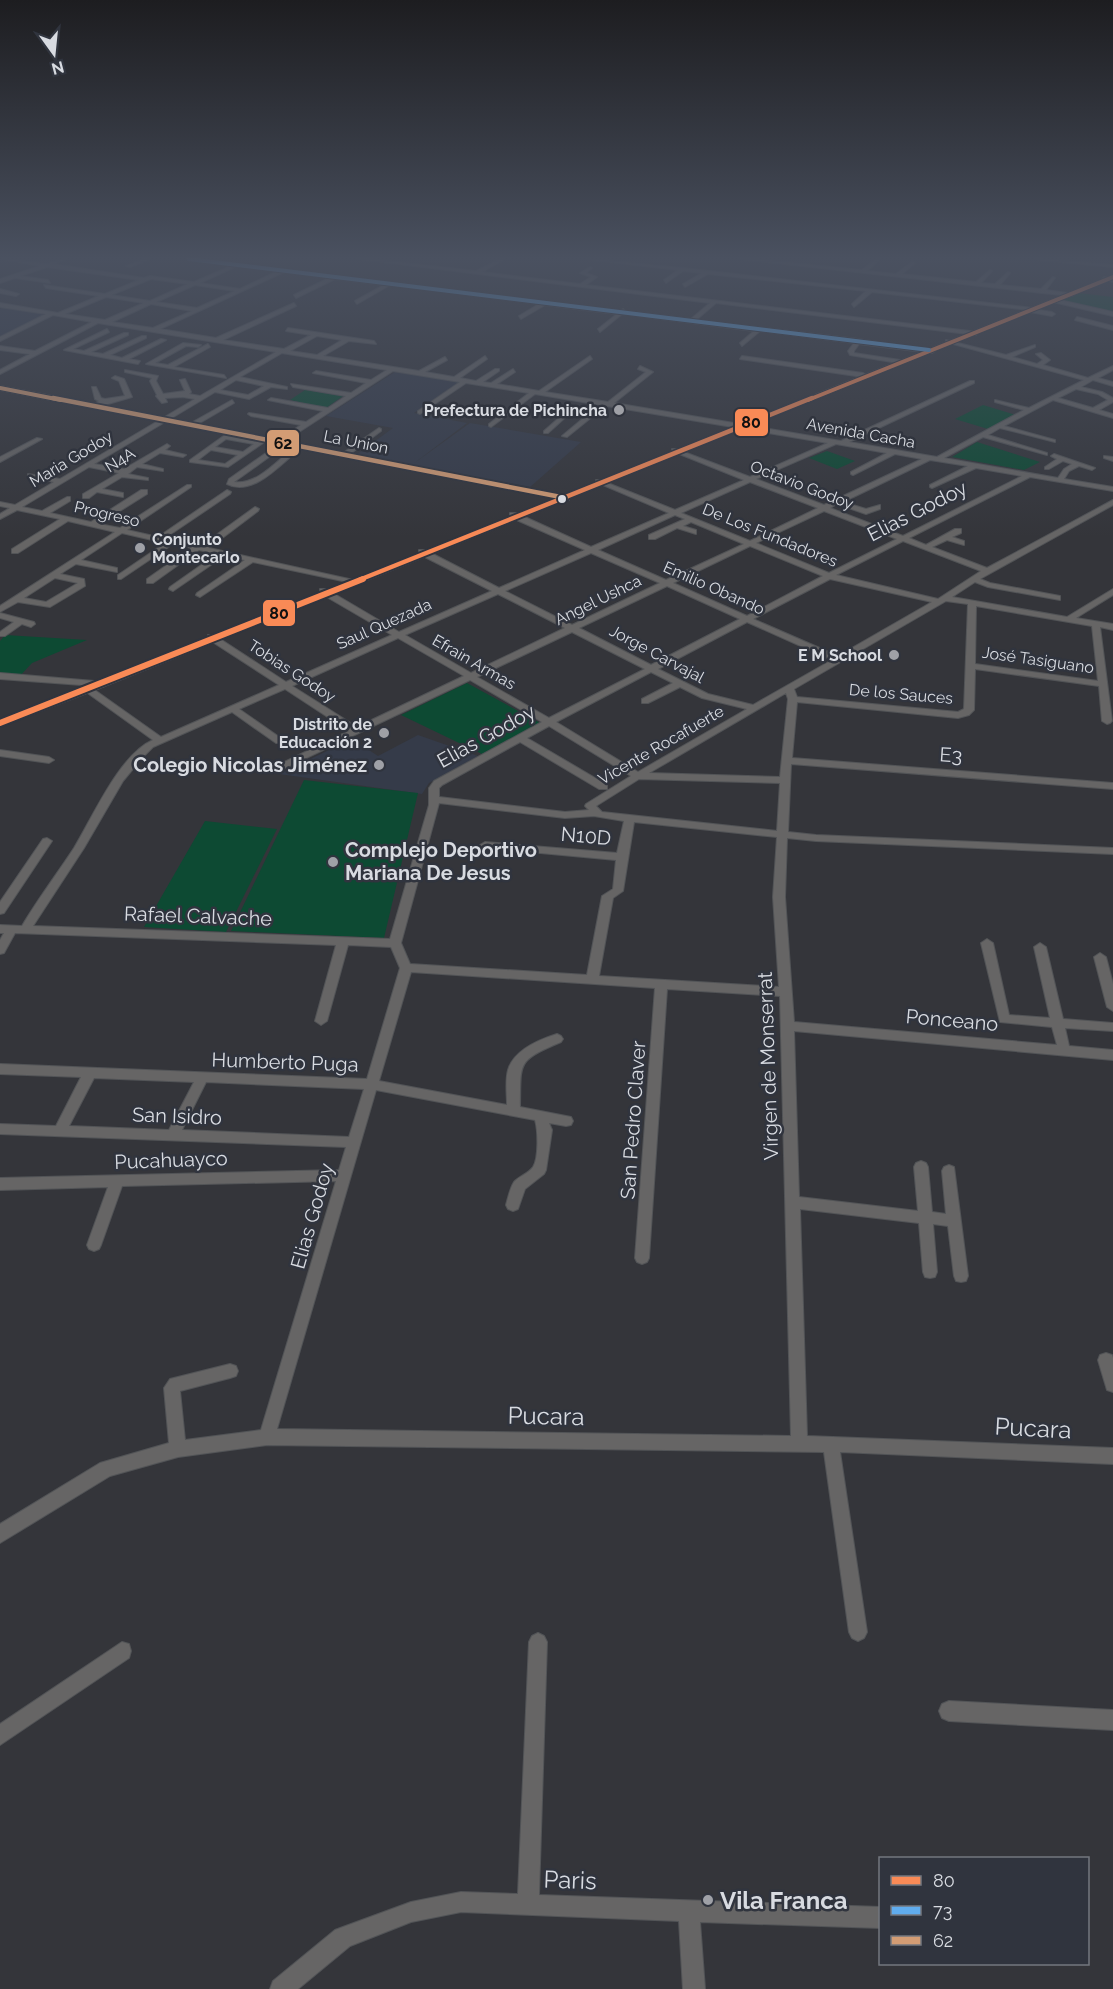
<svg xmlns="http://www.w3.org/2000/svg" width="1113" height="1989" viewBox="0 0 1113 1989" font-family="Raleway,sans-serif">
	<rect width="100%" height="100%" fill="#34353a"/>
	<g fill="#353b49">
		<polygon points="3,307 48,315 0,338 0,309"/>
		<polygon points="395,372 459,382 414,413 467,423 413,464 470,423 581,442 530,487 356,455 393,428 326,416"/>
		<polygon points="418,735 478,756 429,783 422,794 279,774 352,739 378,756"/>
	</g>
	<g fill="#0d4a33">
		<polygon points="1078,293 1113,297 1113,309 1110,313 1058,301"/>
		<polygon points="305,390 343,396 326,408 290,400"/>
		<polygon points="983,405 1016,415 988,429 955,419"/>
		<polygon points="977,442 1040,462 1024,470 952,457"/>
		<polygon points="827,451 855,461 837,469 809,458"/>
		<polygon points="5,635 87,640 32,663 19,677 0,676 0,641"/>
		<polygon points="467,683 542,724 482,754 401,715"/>
		<polygon points="304,780 418,793 384,938 231,931"/>
		<polygon points="205,821 277,829 226,932 144,927"/>
	</g>
	<g fill="none" stroke-linecap="round" stroke-linejoin="round">
		<g stroke="#525457" stroke-width="2">
			<g id="minor">
				<path d="M3,259l43,5 20,-5 -13,5 91,14 6,-2 44,6 37,-16 -44,-7h10l423,52 3,-2 2,2 66,8 19,-16 -351,-44h10l107,12 24,-12h5l-23,13 98,12 11,-7 -11,-4 10,-6 2,1 -6,5 11,4 -11,8 392,47 -2,3 -260,-32 -20,17 162,19 77,12 -3,2 -73,-9 -5,7v2l46,7 -2,3 -48,-8 -2,-4 6,-8 -94,-12 -18,15 -2,-3 14,-12 -132,-17 -22,18 -2,-3 19,-15 -72,-9 -24,14 -2,-3 20,-12 -149,-19 -33,19 -2,-3 29,-16 -49,-6 -39,19 -2,-3 35,-17 -45,-6 -124,57 56,9 78,-35 2,3 -73,34 61,9 27,-14 -25,-4 2,-3 86,13 2,3 -27,-3 -26,15 96,15 26,-14 2,3 -22,12 29,5 31,-21 2,3 -27,19 16,3 19,-12h4v2l-16,11 8,1 22,-14 2,3 -18,12 42,7 51,-35 2,3 -47,33 63,10 38,-30 -8,-3 2,-3 13,6 -39,31 227,38 129,-60h4v2l-125,59 88,15 87,-47 -29,-8v-2l34,8 55,-28 -138,-38v-2l60,15 29,-10v2l-23,10 25,7 6,-4 -7,-6 5,-1 9,7 -7,5 45,13 25,-12v4l-15,8 15,4v4l-20,-6 -12,7 21,5 11,6v4l-14,8 14,4v4l-60,-18 -49,26 51,14v2l-55,-14 -12,7 59,18v2l-64,-18 -39,21 114,20 6,-9 8,-5 -9,-3 -14,8h-4v-2l12,-8 -6,-3 3,-2 41,14 -3,2 -13,-4 -10,5 -5,8 49,8v4l-83,-14 -121,61 17,7 29,-16h6v4l-9,4 12,4v4l-17,-5 -15,7 55,21 126,-68v5l-133,74 10,4 70,13v4l-72,-13 -13,-5 -23,15 115,20 46,-28v6l-37,23 37,6v6l-13,-3 12,94 -2,2 -3,1 -5,-3 -3,-35 -124,-17 -1,41 -5,5 -11,3 -161,-16 -5,56 321,25v6l-322,-25 -3,68 28,3 297,13v6l-297,-13 -29,-3 -2,59 9,125 263,23 -5,-18 -52,-5 -19,-79 6,-4 6,4 16,72 41,3 -16,-71 6,-4 6,4 17,72 50,4v8l-48,-3 4,18 44,4v10l-319,-29 5,166 119,14 -4,-44 2,-4 5,-2 5,2 2,4 4,45 14,2 -4,-43 2,-4 5,-2 5,2 14,109 -2,5 -5,1 -5,-1 -2,-5 -6,-50 -15,-2 4,48 -2,5 -5,1 -5,-1 -2,-5 -4,-49 -119,-14 7,227 306,12v16l-273,-12 27,180 -3,6 -6,3 -6,-3 -3,-6 -25,-180 -557,-7 -89,12 -68,19 -110,67v-19l100,-61 69,-20 -5,-55 6,-9 60,-15 6,2 2,5 -2,5 -6,2 -50,13 5,49 76,-10 75,-249 -214,5 -21,59 -2,4 -5,2 -5,-2 -2,-4 21,-58 -108,3v-12l339,-8 7,-23 -346,-13v-10l56,2 25,-49 -81,-3v-10l367,15 33,-111 -9,-21 -43,-2 -21,76 -6,4 -6,-4 21,-76 -321,-12 -11,20 -4,1v-14l4,-7h-4v-8l22,1c16,-27 35,-52 52,-78 19,-31 45,-93 79,-108l-71,-51v-4l-82,-6v-6l106,9 1,2 -4,3 -14,-1 72,51 118,-52 -71,-46v-4h6l72,47 106,-47 -72,-42v-4h6l73,43 93,-41 -73,-37v-4h6l74,38 86,-38 -75,-33v-4h6l75,34 78,-34 -73,-31v-2h4l75,30 69,-30 -72,-29v-2h4l74,28 78,-34 -293,-49 -44,33 -2,-1v-2l40,-31 -63,-10 -46,31 -2,-1v-2l42,-29 -67,-11 -108,70 58,12 36,-25 2,1v2l-31,23 216,42h3v4l-274,-53 3,3 -1,1c-17,14 -45,46 -70,33l2,-5 47,-33 6,-1 -117,-23 -71,42 30,5 43,-25 3,2 -5,4 21,5 -3,2 -23,-4 -18,11 21,5v2l-26,-4 -9,7 20,4v2l-26,-3 -20,12 21,4v4l-26,-5 -8,6h-6v-4l36,-21 -30,-6 -67,40 20,4 25,-14h3v4l-20,12 41,9 50,-32h6v4l-48,30 21,4 67,-43h4v2l-64,43 31,7 69,-47 4,2 -1,2 -65,44 36,8 54,-39 4,2 -1,2 -49,37 140,31h3v4l-99,-21 -53,35 -4,-2 1,-2 48,-33 -21,-4 -51,35 -4,-2 1,-2 47,-33 -18,-4 -46,33h-6v-4l44,-31 -18,-4 -52,35h-3v-4l47,-32 -43,-10 -41,27 36,8v4l-41,-8 -16,10 24,5 1,7 -35,21 -32,-5 -18,10v-6l115,-74 -47,-11 -50,32h-6v-4l48,-30 -43,-9 -17,9v-5l10,-6 -10,-2v-4l15,3 39,-23 -26,-6v-2l32,5 98,-58 -158,-31v-4l94,18 5,-3 -4,-2 -3,-12h4l5,11 4,1 20,-3 -6,-15 -7,-3 3,-2 9,3 8,18 -31,9 62,12 32,-19 -12,-2 -18,1 2,4 -5,1 -6,-7 1,-1 -7,-14 2,-3 -27,-6v-2l33,6 -2,5 7,13 22,-3 -5,-11 5,-1 6,13 -2,2 11,2 76,-44 -178,-29 -98,51v-4l30,-16 -30,-4v-4l35,5 57,-29 -39,-7 -53,26v-4l46,-23 -46,-7v-4l58,10 41,-17 -53,-8 -2,-3 61,9 34,-14 -92,-13 -27,9 28,4 2,3 -35,-5 -15,5v-4l40,-13zM237,266l41,5 -38,18 -40,-6zM151,279l37,5 -38,17 -39,-6zM195,285l40,6 -38,17 -41,-6zM106,297l38,6 -39,17 -40,-6zM151,304l41,7 -39,17 -41,-6zM317,336l25,4 -25,15 -27,-4zM282,353l105,17 -16,10 -55,-9 -3,2 53,10 -15,10 -60,-9 2,3 53,9 -18,12 -57,-10 -3,2 55,11 -17,11 -57,-9 -1,1 3,2 50,9 -23,15 -80,-16 36,-21 -2,-3 -41,23 -21,-4 45,-27 34,7 22,-12 16,2v-2l-47,-10zM236,380l28,6 -16,9 -28,-5zM1076,389l22,5 10,6 -15,8 -35,-10zM836,444l51,9 -36,19v2l2,1 42,-21 27,5 -98,46 -68,-26zM288,448l3,2c-16,13 -35,35 -57,32l46,-33zM930,460l38,6 -38,19v2l2,1 44,-20 46,8 -119,60 -73,-28 7,-4 29,10 14,-5v-4l-14,4 -23,-7zM750,482l68,26 -68,33 -69,-28zM824,511l73,28 -68,34 -73,-30zM675,515l10,4 -36,16v4h6l22,-11 19,6v-4l-13,-4 8,-4 53,22 -78,36 -68,-30zM903,541l78,30 -43,28 -102,-24zM750,546l73,30 -76,40 -74,-33zM591,553l69,30 -88,42 -67,-34zM55,578l23,5 -32,19 -22,-4zM830,579l102,23 -94,54 -85,-37zM667,586l73,33 -89,46 -72,-37zM498,594l67,34 -94,45 -66,-38zM946,601l22,3 -4,105 -6,3 -161,-15 -3,-8zM976,606l116,20 6,55 -123,-17zM747,622l85,38 -79,45 -45,-11 -50,-25zM572,632l73,37 -96,49 -72,-41zM398,638l66,38 -107,51 -65,-41zM651,672l22,11 -31,16v4h6l32,-16 22,11 45,11 -109,63 -82,-50zM470,680l72,42 -108,59 -5,7v17l-39,134 -357,-13 51,-78 39,-67 19,-23 11,-11 79,-35 44,31h6v-4l-43,-30 46,-20 64,42 -73,35v4l3,1zM786,693l2,6 -8,78 -131,-4zM549,726l82,50 -45,28 -1,2 4,4 -24,2 -126,-15v-9l3,-3 78,-43 79,47h8v-4l-80,-47zM639,779l141,4 -3,48 -175,-19 -6,-6zM439,803l126,15 29,-2 30,5 -7,32 -132,-11 -5,3 5,3 131,12 -3,29 -11,7 -15,79 -177,-11 -9,-21zM634,822l143,15 -4,60 6,90 -180,-11 14,-78 10,-7zM411,972l244,16 -20,270 2,4 5,2 5,-2 2,-4 18,-269 113,7 11,440 -514,-7 99,-339 159,30c3,10 4,38 -2,47 -5,7 -14,9 -19,15 -4,6 -6,16 -8,23l2,4 5,2 5,-2 7,-20 19,-15 2,-4 6,-40 -3,-7 17,3 5,-1 2,-4 -2,-4 -5,-1 -46,-9c1,-45 -4,-46 41,-65l2,-3 -2,-3 -4,-2c-19,6 -43,16 -49,36 -3,11 -1,24 -1,35l-128,-24zM94,1078l100,4 -25,48 -100,-4zM206,1082l158,7 -15,48 -167,-7z"/>
				<polygon points="145,259 150,259 130,267 126,266"/>
				<polygon points="586,259 683,268 1033,308 1030,310 872,292 854,307 852,304 866,291 708,274 685,287 683,284 702,273 683,271 666,283 664,280 678,270"/>
				<polygon points="740,259 752,259 862,270 876,259 880,259 867,271 896,274 913,261 915,263 902,274 976,282 990,270 992,271 981,283 995,284 1008,272 1010,273 1000,285 1041,289 1053,277 1055,278 1046,290 1075,294 1072,296 1042,293"/>
				<polygon points="1037,259 1113,265 1113,267 1039,260"/>
				<polygon points="1104,277 1113,278 1113,282 1102,279"/>
				<polygon points="0,289 19,294 16,296 0,293"/>
				<polygon points="1055,299 1113,312 1113,316 1053,302"/>
				<polygon points="1032,309 1052,312 1055,314 1052,316 1030,312"/>
				<polygon points="1077,317 1113,326 1113,330 1075,320"/>
				<polygon points="107,329 109,332 73,349 84,351 124,333 128,333 128,335 91,352 103,354 142,336 146,336 146,338 110,355 122,358 161,339 166,340 129,359 140,361 138,364 64,350"/>
				<polygon points="183,343 201,345 198,347 186,346 155,363 168,365 208,344 210,347 174,367 224,375 226,378 146,364"/>
				<polygon points="742,356 863,373 866,375 863,377 740,359"/>
				<polygon points="568,410 590,413 595,410 598,412 567,437 562,436 586,416 569,414 548,433 544,433 544,431"/>
				<path d="M225,435l38,8 -35,24 -38,-5v-2zM226,439l28,5 -11,8 -28,-5zM211,450l27,5 -13,9 -27,-4z"/>
				<polygon points="37,438 42,439 0,462 0,457"/>
				<polygon points="1104,456 1113,457 1113,461 1104,458"/>
				<polygon points="0,613 34,622 35,624 31,627 22,624 5,636 0,636 0,632 14,622 0,618"/>
				<polygon points="0,750 49,757 54,760 49,763 0,756"/>
				<polygon points="47,838 52,841 4,913 0,914 0,902 43,839"/>
				<polygon points="1100,953 1106,957 1113,984 1113,1011 1107,1007 1094,957"/>
				<polygon points="1106,1353 1112,1355 1113,1358 1113,1392 1107,1390 1098,1360 1100,1355"/>
				<polygon points="538,1633 544,1636 547,1642 539,1895 880,1907 880,1928 700,1922 705,1989 683,1989 679,1921 461,1912 411,1922 350,1946 298,1989 270,1989 273,1981 335,1930 343,1927 411,1902 461,1892 518,1894 529,1642 532,1636"/>
				<polygon points="122,1642 129,1644 131,1651 129,1658 0,1745 0,1724"/>
				<polygon points="949,1701 1113,1710 1113,1730 949,1721 942,1718 939,1711 942,1704"/>
			</g>
		</g>
		<g stroke="#525457" stroke-width="1">
			<polygon id="major" points="1113,275 1113,279 94,691 0,727 0,719 86,687"/>
		</g>
		<use href="#minor" fill="#666565" fill-rule="evenodd"/>
		<use href="#major" fill="#706e6f" fill-rule="evenodd"/>
		<g stroke="#30343e" stroke-width="6">
			<polyline id="bus-1-far2" points="808,400 1113,277"/>
		</g>
		<g stroke="#30343e" stroke-width="8">
			<polyline id="bus-1-far1" points="359,580 812,398"/>
		</g>
		<g stroke="#30343e" stroke-width="10">
			<polyline id="bus-1" points="0,723 363,579"/>
		</g>
		<g stroke="#30343e" stroke-width="6">
			<polyline id="bus-2" points="189,259 929,350"/>
		</g>
		<g stroke="#30343e" stroke-width="6">
			<polyline id="bus-3-far1" points="0,388 61,400"/>
		</g>
		<g stroke="#30343e" stroke-width="8">
			<polyline id="bus-3" points="53,398 566,498"/>
		</g>
		<use href="#bus-1-far2" stroke="#f98a56" stroke-width="4"/>
		<use href="#bus-1-far1" stroke="#f98a56" stroke-width="4.5"/>
		<use href="#bus-1" stroke="#f98a56" stroke-width="6"/>
		<use href="#bus-2" stroke="#60acee" stroke-width="4"/>
		<use href="#bus-3-far1" stroke="#d39c74" stroke-width="4"/>
		<use href="#bus-3" stroke="#d39c74" stroke-width="4.5"/>
	</g>
	<linearGradient id="sky" x2="0" y2="1"><stop stop-color="#1d1d20"/><stop offset="0.48" stop-color="#4a5160"/><stop offset="1" stop-color="#4a5160" stop-opacity="0"/></linearGradient>
	<rect width="1113" height="537" fill="url(#sky)"/>
	<g fill="#9fa1a7" stroke="#30343e" stroke-width="2">
		<circle cx="619" cy="410" r="6"/>
		<circle cx="140" cy="548" r="6"/>
		<circle cx="894" cy="655" r="6"/>
		<circle cx="384" cy="733" r="6"/>
		<circle cx="379" cy="765" r="6"/>
		<circle cx="333" cy="862" r="6"/>
		<circle cx="708" cy="1900" r="6"/>
	</g>
	<circle fill="#d8dbe1" stroke="#30343e" stroke-width="2" cx="562" cy="499" r="5"/>
	<g text-anchor="middle" dominant-baseline="central" stroke-width="5" stroke-linejoin="round" paint-order="stroke">
		<g font-size="16" font-weight="bold" fill="#d8dbe1" stroke="#30343e" text-anchor="end">
			<text x="607" y="410">Prefectura de Pichincha</text>
			<text x="152" y="539" text-anchor="start">Conjunto<tspan x="152" dy="18">Montecarlo</tspan></text>
			<text x="882" y="655">E M School</text>
			<text x="372" y="724">Distrito de<tspan x="372" dy="18">Educación 2</tspan></text>
		</g>
		<g font-size="16" fill="#d8dbe1" stroke="#30343e">
			<text transform="translate(861 433) rotate(10)">Avenida Cacha</text>
			<text transform="translate(356 442) rotate(11)">La Union</text>
			<text transform="translate(71 459) rotate(-31)">Maria Godoy</text>
			<text transform="translate(120 460) rotate(-32)">N4A</text>
			<text transform="translate(802 485) rotate(21)">Octavio Godoy</text>
			<text transform="translate(107 514) rotate(13)">Progreso</text>
			<text transform="translate(770 535) rotate(22)">De Los Fundadores</text>
			<text transform="translate(714 588) rotate(24)">Emilio Obando</text>
			<text transform="translate(598 600) rotate(-26)">Angel Ushca</text>
			<text transform="translate(384 624) rotate(-24)">Saul Quezada</text>
			<text transform="translate(657 654) rotate(28)">Jorge Carvajal</text>
			<text transform="translate(1038 660) rotate(8)">José Tasiguano</text>
			<text transform="translate(474 662) rotate(30)">Efrain Armas</text>
			<text transform="translate(292 671) rotate(33)">Tobias Godoy</text>
			<text transform="translate(901 694) rotate(5)">De los Sauces</text>
			<text transform="translate(661 745) rotate(-30)">Vicente Rocafuerte</text>
		</g>
		<g font-size="20" fill="#d8dbe1" stroke="#30343e">
			<text transform="translate(917 511) rotate(-27)">Elias Godoy</text>
			<text transform="translate(486 736) rotate(-29)">Elias Godoy</text>
			<text transform="translate(951 755) rotate(4)">E3</text>
			<text transform="translate(586 836) rotate(5)">N10D</text>
			<text transform="translate(198 916) rotate(2)">Rafael Calvache</text>
			<text transform="translate(952 1020) rotate(5)">Ponceano</text>
			<text transform="translate(285 1062) rotate(2)">Humberto Puga</text>
			<text transform="translate(768 1066) rotate(-92)">Virgen de Monserrat</text>
			<text transform="translate(177 1116) rotate(2)">San Isidro</text>
			<text transform="translate(633 1120) rotate(-86)">San Pedro Claver</text>
			<text transform="translate(171 1160) rotate(-2)">Pucahuayco</text>
			<text transform="translate(312 1216) rotate(-74)">Elias Godoy</text>
		</g>
		<g font-size="20" font-weight="bold" fill="#d8dbe1" stroke="#30343e" text-anchor="end">
			<text x="367" y="765">Colegio Nicolas Jiménez</text>
			<text x="345" y="850" text-anchor="start">Complejo Deportivo<tspan x="345" dy="23">Mariana De Jesus</tspan></text>
		</g>
		<g font-size="24" fill="#d8dbe1" stroke="#30343e">
			<text transform="translate(546 1416) rotate(1)">Pucara</text>
			<text transform="translate(1033 1428) rotate(3)">Pucara</text>
			<text transform="translate(570 1880) rotate(2)">Paris</text>
		</g>
		<g font-size="24" font-weight="bold" fill="#d8dbe1" stroke="#30343e" text-anchor="start">
			<text x="720" y="1900">Vila Franca</text>
		</g>
	</g>
	<g stroke="#30343e" stroke-width="2">
		<rect x="734" y="408" width="35" height="29" rx="6" fill="#f98a56"/>
		<rect x="266" y="429" width="34" height="28" rx="6" fill="#d39c74"/>
		<rect x="262" y="599" width="34" height="28" rx="6" fill="#f98a56"/>
	</g>
	<g font-size="16" text-anchor="middle" font-weight="bold" fill="#111">
		<text x="751" y="428">80</text>
		<text x="283" y="449">62</text>
		<text x="279" y="619">80</text>
	</g>
	<rect x="879" y="1857" width="210" height="108" fill="#30343e" stroke="#73777f" stroke-width="1.5"/>
	<rect x="891" y="1876" width="30" height="9" fill="#f98a56" stroke="#73777f" stroke-width="1.5"/>
	<text x="933" y="1887" font-size="18" fill="#d8dbe1">80</text>
	<rect x="891" y="1906" width="30" height="9" fill="#60acee" stroke="#73777f" stroke-width="1.5"/>
	<text x="933" y="1917" font-size="18" fill="#d8dbe1">73</text>
	<rect x="891" y="1936" width="30" height="9" fill="#d39c74" stroke="#73777f" stroke-width="1.5"/>
	<text x="933" y="1947" font-size="18" fill="#d8dbe1">62</text>
	<g transform="translate(54 54) rotate(165)" stroke="#30343e" stroke-width="4.5" paint-order="stroke">
	<path d="M0-4.5L10 22L0 15L-10 22Z" fill="#d8dbe1"/>
	<text y="-9" font-size="16" font-weight="bold" text-anchor="middle" fill="#d8dbe1">N</text>
	</g>
</svg>
